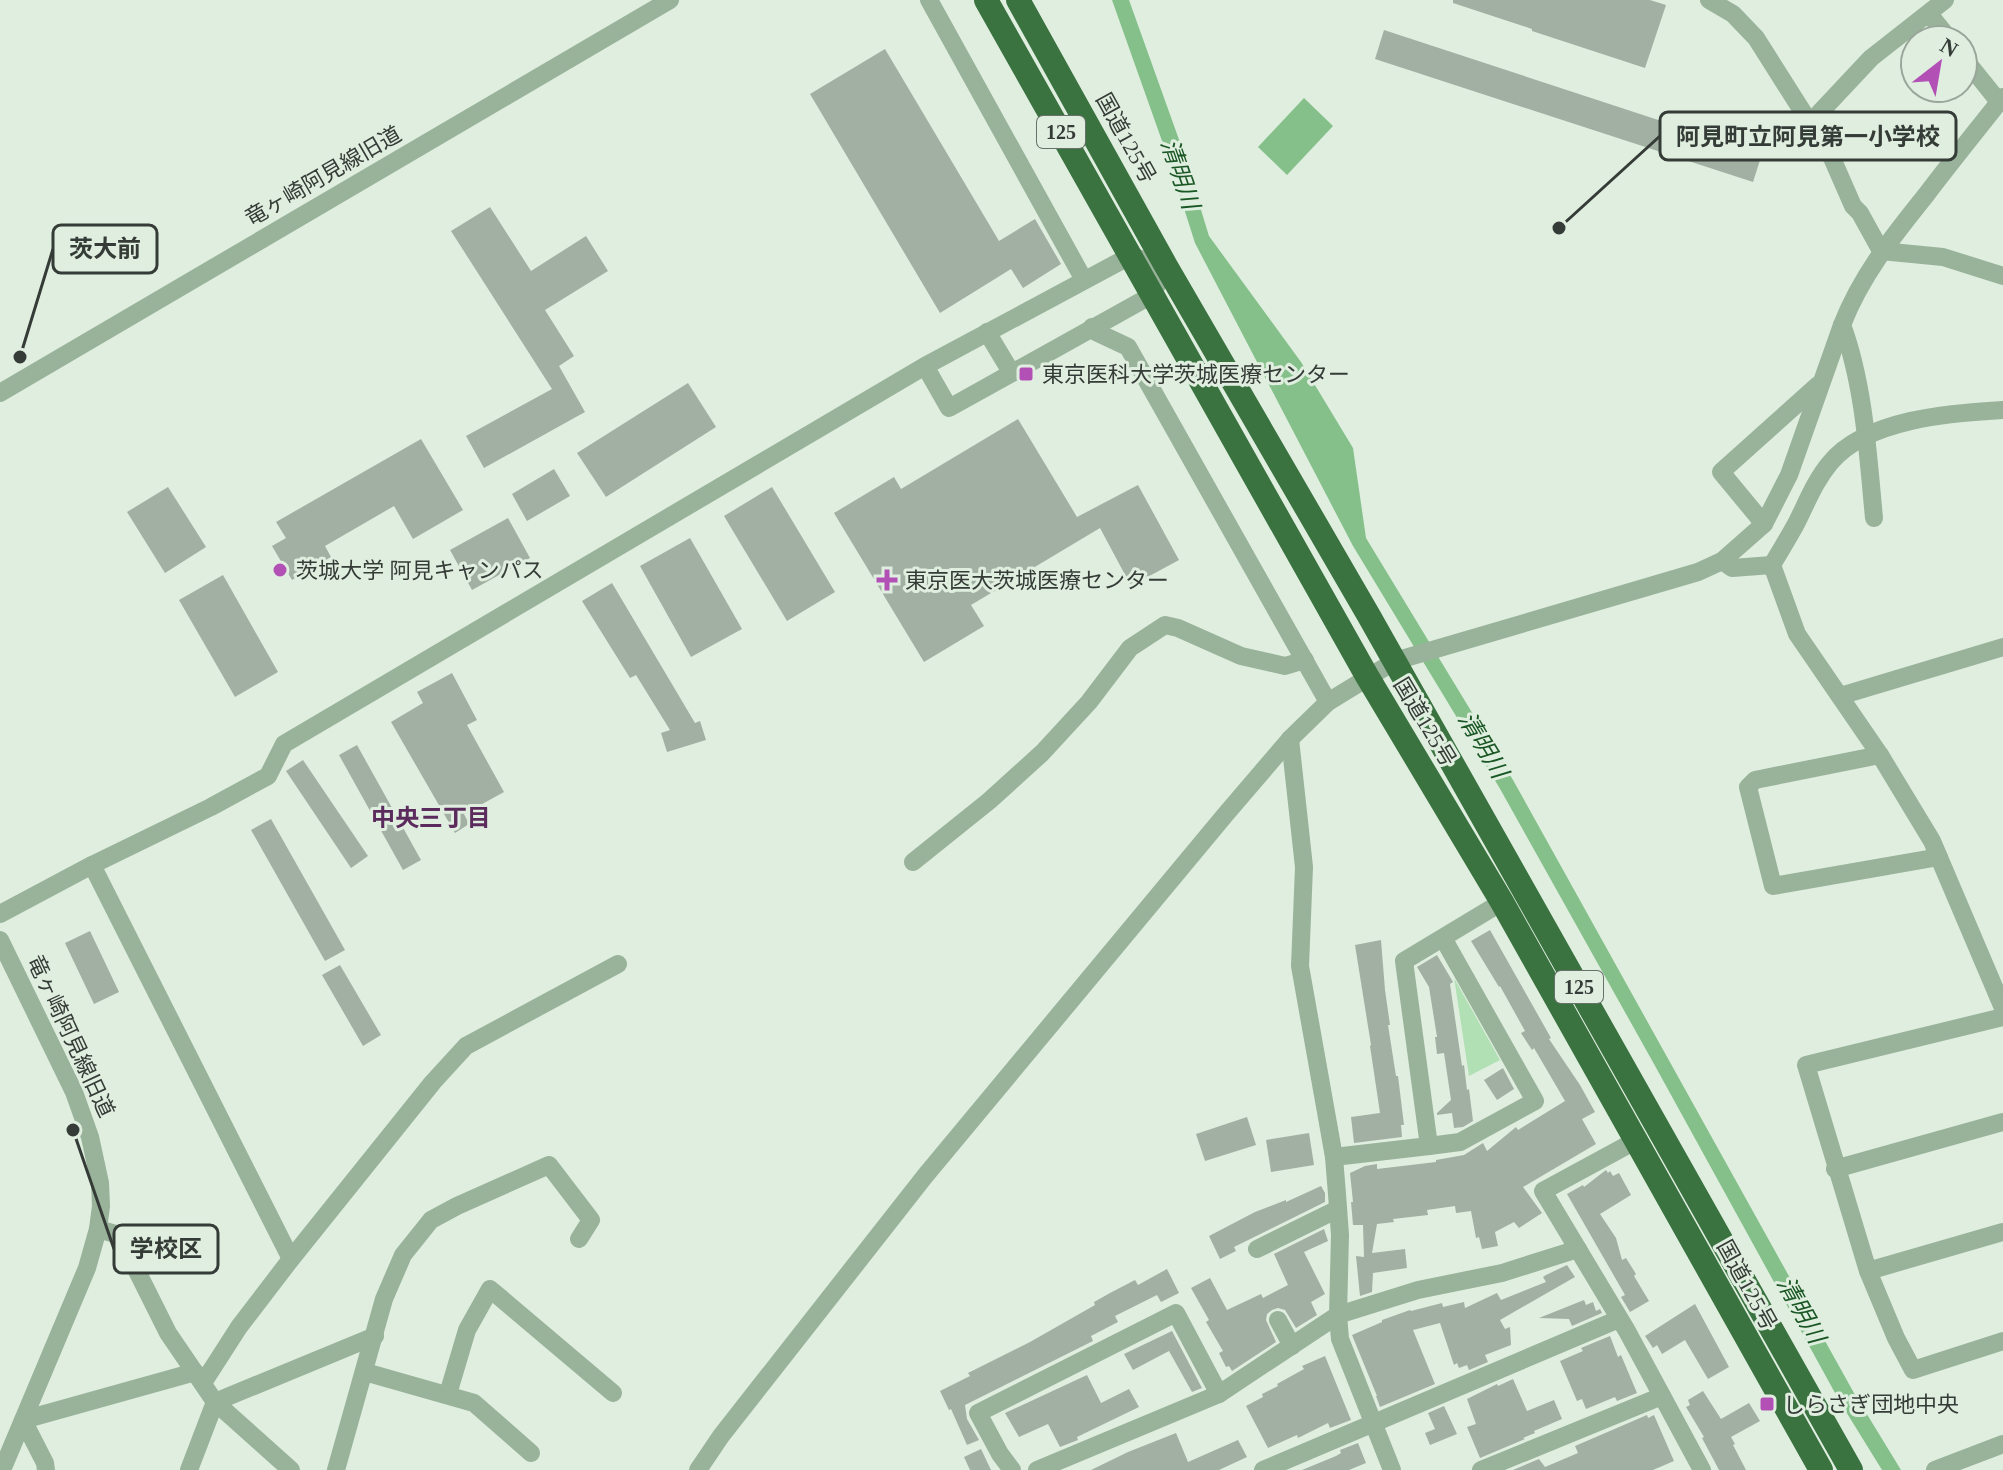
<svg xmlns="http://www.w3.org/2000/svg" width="2003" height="1470" viewBox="0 0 2003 1470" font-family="'Times New Roman','Noto Sans JP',serif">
	<rect width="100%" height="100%" fill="#dfeedf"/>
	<polygon fill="#b1e0b4" points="1454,978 1500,1060 1469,1076 1454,977"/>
	<g fill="#85c08a">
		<polygon points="1112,0 1129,0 1182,148 1209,236 1301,362 1353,448 1366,538 1513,780 1854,1393 1901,1470 1882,1470 1840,1402 1654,1064 1499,787 1353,546 1195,243 1167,155"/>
		<polygon points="1304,98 1333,126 1287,175 1258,147"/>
	</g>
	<g fill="#a2b0a3">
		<polygon points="1453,0 1650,0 1666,5 1645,68 1532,31 1532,29 1453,3"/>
		<polygon points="1384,30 1762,154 1753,182 1375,59"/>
		<polygon points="885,49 999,241 1035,219 1061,264 1023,288 1011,269 940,313 810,94"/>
		<polygon points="490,207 531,271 586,236 608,271 545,310 574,356 559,366 585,412 484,468 466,436 552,389 451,231"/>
		<polygon points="688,383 716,427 606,497 577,453"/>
		<polygon points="1018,419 1077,517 1138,485 1179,560 1131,586 1100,528 971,605 984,626 924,662 834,513 894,477 901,489"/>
		<polygon points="421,439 463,510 413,539 394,506 325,546 331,557 292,580 272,546 286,538 276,522"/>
		<polygon points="554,469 570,496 527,521 512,494"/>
		<polygon points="168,487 206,547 165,573 127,512"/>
		<polygon points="772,487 835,592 787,621 724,516"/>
		<polygon points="508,518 530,558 472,590 450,550"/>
		<polygon points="690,538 742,629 691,657 640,566"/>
		<polygon points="223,575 278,672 235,697 179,600"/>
		<polygon points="612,583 695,723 700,721 706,740 667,752 661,733 670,730 636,675 630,678 582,601"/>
		<polygon points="452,673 477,720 467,725 504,792 464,814 469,824 455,833 391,722 423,703 417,692"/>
		<polygon points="357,745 421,860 403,870 339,755"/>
		<polygon points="303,760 368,856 351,868 286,771"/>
		<polygon points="271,819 345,950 325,961 251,830"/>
		<polygon points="1490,930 1551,1038 1549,1039 1580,1085 1595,1112 1582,1119 1596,1144 1523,1187 1542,1213 1519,1228 1514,1222 1495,1232 1498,1246 1482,1249 1479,1237 1476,1238 1471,1211 1456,1213 1455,1206 1427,1210 1428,1215 1393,1219 1394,1222 1377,1224 1372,1253 1405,1249 1407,1268 1373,1273 1372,1292 1360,1296 1356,1256 1364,1257 1363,1225 1353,1225 1351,1202 1353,1202 1350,1173 1365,1166 1377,1164 1377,1169 1436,1162 1436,1160 1464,1155 1483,1143 1487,1151 1516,1127 1518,1130 1565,1101 1534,1048 1532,1050 1521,1033 1525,1031 1500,986 1499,987 1471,941"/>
		<polygon points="90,931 119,992 94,1004 65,943"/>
		<polygon points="1381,940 1385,990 1390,1025 1388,1025 1396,1076 1398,1076 1404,1125 1401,1125 1402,1137 1354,1143 1351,1117 1380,1113 1370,1046 1371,1045 1355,945"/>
		<polygon points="1437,955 1453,982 1450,984 1462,1066 1464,1065 1467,1090 1469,1089 1473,1121 1463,1127 1454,1128 1452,1113 1437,1115 1437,1113 1451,1100 1444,1053 1437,1054 1435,1037 1437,1037 1429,987 1417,967"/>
		<polygon points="340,965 381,1035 363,1046 322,975"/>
		<polygon points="1503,1068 1514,1089 1497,1100 1484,1080"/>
		<polygon points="1247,1117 1256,1145 1205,1161 1196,1134"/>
		<polygon points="1309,1133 1314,1165 1271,1172 1266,1140"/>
		<polygon points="1606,1170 1608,1173 1610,1171 1613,1176 1619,1173 1631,1195 1600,1214 1616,1238 1622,1260 1626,1258 1636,1274 1634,1276 1649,1301 1630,1312 1621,1297 1625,1295 1567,1194 1583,1185 1584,1187"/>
		<polygon points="1321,1186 1325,1193 1325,1202 1234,1247 1236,1251 1220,1259 1209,1236 1255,1212 1286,1200 1286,1202"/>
		<polygon points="1324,1229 1328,1241 1304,1252 1325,1294 1311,1302 1317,1315 1296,1328 1285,1310 1278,1308 1272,1310 1267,1314 1266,1320 1276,1342 1232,1371 1229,1366 1226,1367 1219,1353 1223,1351 1206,1322 1209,1320 1191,1288 1210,1278 1227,1310 1261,1294 1263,1298 1288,1285 1274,1254"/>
		<polygon points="1567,1265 1575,1277 1500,1320 1505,1329 1510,1327 1511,1345 1485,1355 1488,1362 1469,1370 1467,1365 1459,1368 1457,1363 1454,1365 1440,1323 1413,1330 1435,1384 1380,1407 1376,1396 1377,1396 1352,1335 1382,1322 1382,1320 1410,1310 1411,1311 1442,1303 1443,1307 1464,1302 1465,1308 1497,1293 1501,1300 1546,1282 1543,1277 1546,1275"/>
		<polygon points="1167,1269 1179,1293 1161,1302 1157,1295 1115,1316 1118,1322 1091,1336 1093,1341 965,1405 967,1419 979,1440 967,1445 951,1409 949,1410 940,1391 970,1376 968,1373 1030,1342 1088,1309 1095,1305 1094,1302 1110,1293 1135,1280 1138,1285"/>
		<polygon points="1584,1300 1586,1305 1593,1302 1596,1311 1600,1309 1602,1313 1572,1326 1569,1319 1539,1318"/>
		<polygon points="1695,1304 1729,1367 1708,1379 1685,1340 1662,1354 1657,1345 1653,1348 1645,1336"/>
		<polygon points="1172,1331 1202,1388 1192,1392 1169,1351 1133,1370 1124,1354"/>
		<polygon points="1610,1336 1618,1357 1621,1355 1637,1393 1617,1401 1615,1397 1586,1409 1582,1399 1577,1401 1560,1361 1583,1351 1581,1348"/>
		<polygon points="1325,1356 1351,1420 1330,1428 1328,1423 1298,1438 1297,1435 1268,1448 1246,1406 1263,1397 1262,1394 1278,1386 1277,1384 1304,1369 1302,1366"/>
		<polygon points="1087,1375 1101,1403 1129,1389 1139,1407 1077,1437 1078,1440 1060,1447 1048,1424 1019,1437 1005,1413"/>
		<polygon points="1513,1379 1527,1411 1554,1400 1562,1419 1534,1431 1535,1433 1523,1438 1525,1439 1480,1458 1467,1427 1476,1424 1467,1399 1497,1384 1498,1386"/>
		<polygon points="1703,1391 1721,1419 1749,1403 1760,1421 1731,1437 1735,1444 1733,1445 1746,1470 1719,1470 1702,1438 1704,1437 1686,1407 1690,1405 1688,1400"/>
		<polygon points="1444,1406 1457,1434 1430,1445 1425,1433 1435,1429 1428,1413"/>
		<polygon points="1647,1415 1648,1418 1654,1415 1674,1461 1653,1470 1513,1470 1539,1459 1545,1467 1578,1453 1575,1446"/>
		<polygon points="1176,1433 1188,1462 1238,1440 1247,1457 1219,1470 1091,1470 1128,1452"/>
		<polygon points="1358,1443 1366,1463 1349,1470 1302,1470 1336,1456 1341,1453 1340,1450"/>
		<polygon points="981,1449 991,1470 970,1470 964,1457"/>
	</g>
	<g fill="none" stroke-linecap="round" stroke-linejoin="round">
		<g stroke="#99b29a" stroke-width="18">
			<polyline points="929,0 1084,280"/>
			<polyline points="1709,0 1733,14 1756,38 1832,158 1853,206 1860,213 1881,251 1943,257 2003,276"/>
			<polyline points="1929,14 1950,40"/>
			<polyline points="1963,57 1999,102"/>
			<polyline points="1810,123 1871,58 1945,0"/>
			<path d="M1842,325c22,59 26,130 32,193"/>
			<polyline points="1092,327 1096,332 1128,347 1328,702"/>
			<polyline points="987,332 1011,372"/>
			<polyline points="0,393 670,0"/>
			<path d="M2003,410c-53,3 -137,9 -173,53 -15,18 -23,39 -33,59 -8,15 -17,29 -25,43l25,69 83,121 52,86 71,167"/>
			<polyline points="1764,524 1721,472 1818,385"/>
			<polyline points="1722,561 1732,568 1772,565"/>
			<polyline points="1840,696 2003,647"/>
			<polyline points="1290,739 1304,867 1300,966 1334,1157 1337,1194 1340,1235 1338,1315 1340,1339 1392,1470"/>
			<polyline points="1880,755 1755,780 1748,787 1773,886 1939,857"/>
			<polyline points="913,862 989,801 1042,753 1089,702 1130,648 1165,625 1178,628 1241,656 1285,666 1305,660"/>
			<polyline points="92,865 291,1259"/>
			<polyline points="0,914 92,865 211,807 268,776 284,744 925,366 1130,256 1166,266 1152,295 949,408 925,366"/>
			<polyline points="0,940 74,1092 90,1137 100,1183 101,1206 98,1229 87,1268 2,1470"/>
			<polyline points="2003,1017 1806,1065 1868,1271 1896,1338 1913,1370 2003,1341"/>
			<polyline points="1635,1141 1543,1191 1627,1331 1702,1470"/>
			<polyline points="1429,1146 1460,1142 1535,1101 1443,938"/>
			<polyline points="1334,1157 1429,1146 1404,961 1502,902"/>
			<polyline points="1835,1169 2003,1122"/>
			<polyline points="98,1229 119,1235 168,1333 215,1402 291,1470"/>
			<polyline points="1257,1249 1338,1209"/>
			<polyline points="1868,1271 2003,1232"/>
			<polyline points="1278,1320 1292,1346"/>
			<polyline points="365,1372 474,1403 531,1453"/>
			<polyline points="203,1383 239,1327 291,1259 433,1082 466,1046 618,964"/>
			<polyline points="448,1394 467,1330 490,1289 613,1393"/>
			<polyline points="46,1470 45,1463 23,1420 195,1372"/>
			<polyline points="189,1470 215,1402 375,1336"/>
			<polyline points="336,1470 384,1299 403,1255 431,1220 457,1206 549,1165 591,1220 579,1239"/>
			<path d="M698,1470l23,-34 204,-260 300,-361 65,-76 38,-37 67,-41 303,-89 24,-11 42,-37 25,-49 53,-150c19,-49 51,-89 84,-130 25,-33 51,-65 77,-98"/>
			<polyline points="1012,1470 1000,1454 978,1413 1176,1313 1219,1394"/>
			<polyline points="1037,1470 1219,1394 1338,1315 1418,1290 1502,1273 1578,1249"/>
			<polyline points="1263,1470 1619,1319"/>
			<polyline points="1481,1470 1662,1396"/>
			<polyline points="1935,1470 2003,1444"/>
		</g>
		<g stroke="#3a7240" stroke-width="24">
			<polyline points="986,0 1367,676 1502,902 1821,1470"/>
			<polyline points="1018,0 1166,266 1369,616 1851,1470"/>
		</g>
	</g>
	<g fill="#b350b6" stroke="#dfeedf" stroke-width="3">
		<rect x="1018" y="366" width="16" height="16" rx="4"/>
		<circle cx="280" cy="570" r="8"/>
		<path d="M883 568h8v8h8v8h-8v8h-8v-8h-8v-8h8z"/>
		<rect x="1759" y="1396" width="16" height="16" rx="4"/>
	</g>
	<g text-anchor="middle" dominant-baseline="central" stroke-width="6" stroke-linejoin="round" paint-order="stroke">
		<g fill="#dfeedf" stroke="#687169" stroke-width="2">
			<rect x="1037" y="116" width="48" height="32" rx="6"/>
			<rect x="1555" y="971" width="48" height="32" rx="6"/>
		</g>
		<g font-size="20" font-weight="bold" fill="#353b36">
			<text x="1061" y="132">125</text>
			<text x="1579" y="987">125</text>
		</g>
		<g font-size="22" fill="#353b36" stroke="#dfeedf">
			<text transform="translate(1126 138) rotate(61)">国道125号</text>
			<text transform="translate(323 176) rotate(-30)">竜ヶ崎阿見線旧道</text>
			<text transform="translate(1425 722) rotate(59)">国道125号</text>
			<text transform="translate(71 1036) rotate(65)">竜ヶ崎阿見線旧道</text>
			<text transform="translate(1747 1285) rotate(61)">国道125号</text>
		</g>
		<g font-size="22" fill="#353b36" stroke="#dfeedf" text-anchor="start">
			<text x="1042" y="374">東京医科大学茨城医療センター</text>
			<text x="296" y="570">茨城大学 阿見キャンパス</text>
			<text x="905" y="580">東京医大茨城医療センター</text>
			<text x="1783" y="1404">しらさぎ団地中央</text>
		</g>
		<g font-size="24" font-style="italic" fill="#1a5724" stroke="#dfeedf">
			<text transform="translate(1180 174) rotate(71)">清明川</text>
			<text transform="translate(1483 745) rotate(59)">清明川</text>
			<text transform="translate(1801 1310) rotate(61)">清明川</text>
		</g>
		<g font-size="24" font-weight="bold" fill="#5c2b5d" stroke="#dfeedf">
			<text x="431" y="818">中央三丁目</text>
		</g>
	</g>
	<path fill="none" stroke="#353b36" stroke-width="3" d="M1559 228L1660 136M20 357L53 249M73 1130L114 1249"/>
	<g fill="#353b36" stroke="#dfeedf" stroke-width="3">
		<circle cx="1559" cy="228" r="8"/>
		<circle cx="20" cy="357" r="8"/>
		<circle cx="73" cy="1130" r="8"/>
	</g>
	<g fill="#dfeedf" stroke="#353b36" stroke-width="3">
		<rect x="1660" y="112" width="296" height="48" rx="8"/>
		<rect x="53" y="225" width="104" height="48" rx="8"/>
		<rect x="114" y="1225" width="104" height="48" rx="8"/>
	</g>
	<g font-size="24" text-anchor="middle" font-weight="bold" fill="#353b36">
		<text x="1808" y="145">阿見町立阿見第一小学校</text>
		<text x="105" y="257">茨大前</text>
		<text x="166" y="1257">学校区</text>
	</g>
	<g transform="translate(1939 64) rotate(31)"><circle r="38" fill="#dfeedf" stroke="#9ba69b" stroke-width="2"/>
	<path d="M0-6L14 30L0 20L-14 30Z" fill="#b350b6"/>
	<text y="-12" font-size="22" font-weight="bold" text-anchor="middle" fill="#353b36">N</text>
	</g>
</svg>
